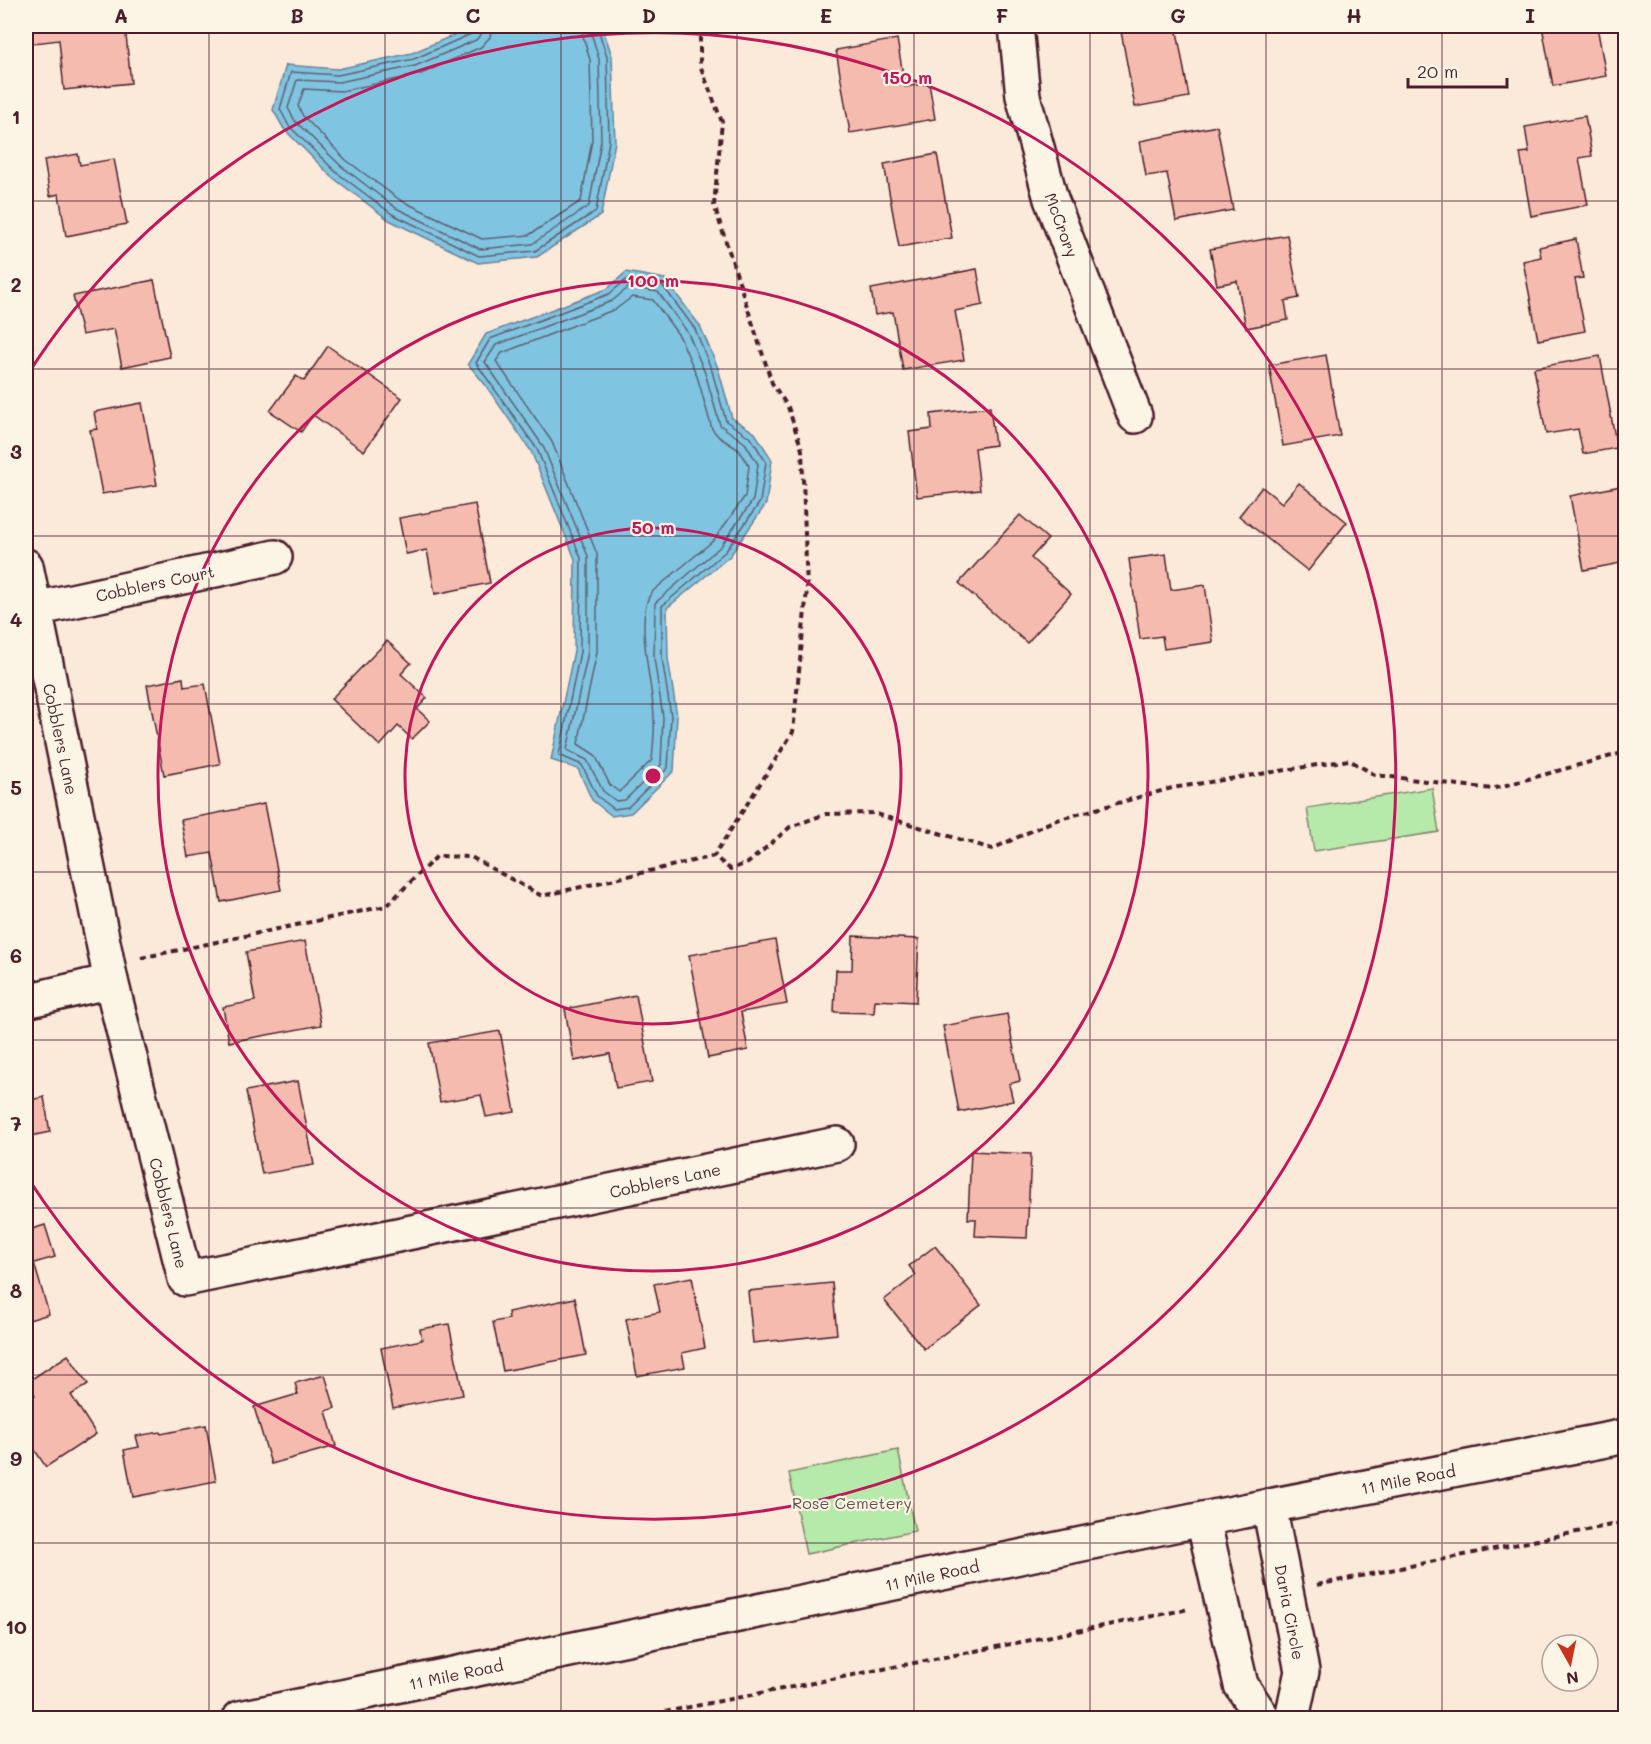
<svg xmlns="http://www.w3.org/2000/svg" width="1651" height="1744" viewBox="0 0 1651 1744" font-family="Mali,sans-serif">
	<rect width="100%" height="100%" fill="#fbe9da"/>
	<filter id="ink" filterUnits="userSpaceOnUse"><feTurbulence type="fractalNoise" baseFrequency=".0167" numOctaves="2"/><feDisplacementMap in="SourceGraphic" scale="12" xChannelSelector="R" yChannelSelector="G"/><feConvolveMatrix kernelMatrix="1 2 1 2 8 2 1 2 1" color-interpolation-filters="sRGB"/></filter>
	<g filter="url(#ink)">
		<g fill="#b5eaab" stroke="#80846b" stroke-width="1.5">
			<polygon points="1432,788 1439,832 1314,851 1307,808"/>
			<polygon points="898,1450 915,1531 806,1554 789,1473"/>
		</g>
		<g fill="#7fc4e0" stroke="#6a8298" stroke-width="1.5">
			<polygon points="475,26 602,26 612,56 615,142 601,215 537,257 478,263 389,220 332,177 284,129 273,110 286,65 338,69 412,53"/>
			<polygon points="626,272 665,279 700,326 718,368 732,418 755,433 772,460 766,504 730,556 667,608 668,658 677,716 674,771 631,813 612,816 592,800 578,769 551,760 574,651 575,559 531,451 484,383 468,364 486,334 607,289"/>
		</g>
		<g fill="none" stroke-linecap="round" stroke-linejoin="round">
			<g stroke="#5f6173" stroke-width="1.5">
				<polyline points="475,26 475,30 471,34 414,59 338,75 291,72 280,109 289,126 336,172 392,214 479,256 535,251 596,211 609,141 607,57 597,26"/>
				<polyline points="483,26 482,33 476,40 415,66 339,82 297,80 288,108 295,121 341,166 396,208 480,249 532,244 589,206 601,141 599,59 589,26"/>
				<polyline points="492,26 490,37 481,47 421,74 342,91 304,89 298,106 303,116 346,160 400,200 482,239 529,235 581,201 592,140 590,60 580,26"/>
				<polygon points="627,279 663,286 695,329 712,371 726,421 751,438 766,462 760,502 726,551 662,606 662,658 671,716 668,768 628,807 614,809 597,796 582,765 559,755 580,652 581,558 537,449 476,363 490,339 609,294"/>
				<polygon points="629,287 658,292 688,333 705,373 720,425 745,443 758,464 753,500 721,546 655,603 654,658 663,717 661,765 625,800 616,801 603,791 587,760 567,750 588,652 588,556 543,446 485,362 496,345 612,301"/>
				<path d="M632,297l21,3 27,37 17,39 15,53 7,8 20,13 10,16 -4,30 -31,44 -61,51c-21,23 1,98 1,127 1,14 -1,28 -2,42l-33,32 -9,-7 -15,-30 -17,-11 19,-92v-98l-45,-112 -56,-81 6,-8 114,-44z"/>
			</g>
		</g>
		<g fill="#f5bbaf" stroke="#4a1f2b" stroke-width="1.5">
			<polygon points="26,26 125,26 131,83 64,90 59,40 26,44"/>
			<polygon points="1120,26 1176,26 1189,97 1135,107"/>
			<polygon points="1542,26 1597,26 1606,76 1553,86"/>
			<polygon points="897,39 905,87 929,83 935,119 850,133 836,50"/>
			<polygon points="1585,116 1592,156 1579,158 1588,205 1531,216 1520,153 1529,152 1525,127"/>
			<polygon points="1217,126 1233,210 1176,221 1167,173 1146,176 1140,141"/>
			<polygon points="78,154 80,165 114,159 127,224 66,236 59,194 50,196 44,160"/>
			<polygon points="937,154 952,238 899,247 884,164"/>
			<polygon points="1287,235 1299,298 1285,301 1288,320 1246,328 1237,281 1217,285 1210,249"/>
			<polygon points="1576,239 1583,278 1575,279 1585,331 1538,340 1523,261 1541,257 1539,247"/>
			<polygon points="977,269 983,305 955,311 964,360 903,370 893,312 875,315 871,289"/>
			<polygon points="154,280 170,357 122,367 114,329 82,335 73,296"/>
			<polygon points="328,346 402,398 364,451 313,415 301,432 270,411 296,376 304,381"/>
			<polygon points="1326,355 1340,436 1283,446 1269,365"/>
			<polygon points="1600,356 1617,448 1583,454 1578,429 1546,434 1534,368"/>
			<polygon points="142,403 157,485 102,494 90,430 97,429 94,412"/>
			<polygon points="990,407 995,445 975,448 980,490 917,497 909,432 932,429 931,414"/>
			<polygon points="1299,483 1347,522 1308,571 1239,516 1262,487 1282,503"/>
			<polygon points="1626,485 1626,562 1584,570 1570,496"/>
			<polygon points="475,504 490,583 435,594 427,550 406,554 399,518"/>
			<polygon points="1020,515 1048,539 1031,558 1071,594 1027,643 959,583"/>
			<polygon points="1166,554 1171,590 1205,585 1213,642 1164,649 1162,636 1140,639 1129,559"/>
			<polygon points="387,641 411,663 401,674 427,698 417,709 430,721 412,739 398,726 380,746 331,699"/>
			<polygon points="183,678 184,687 205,684 220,764 164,775 147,685"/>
			<polygon points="264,804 281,890 221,902 212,853 188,857 181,820"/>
			<polygon points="853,936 919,939 916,1002 875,1000 874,1013 834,1012 836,970 852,970"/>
			<polygon points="775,940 787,1004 741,1012 748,1050 708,1058 689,955"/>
			<polygon points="305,941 321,1025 229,1042 223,1007 255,1001 246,952"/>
			<polygon points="636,995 652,1082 616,1088 610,1054 574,1061 565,1009"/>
			<polygon points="1007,1014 1020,1081 1009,1084 1013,1101 959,1112 943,1026"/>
			<polygon points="500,1031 515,1112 486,1117 481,1095 440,1102 429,1043"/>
			<polygon points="298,1081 314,1165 262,1174 246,1091"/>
			<polygon points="44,1097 50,1132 26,1137 26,1101"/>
			<polygon points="971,1151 1031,1154 1027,1238 975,1236 976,1219 968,1219"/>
			<polygon points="45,1225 55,1257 34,1263 49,1314 26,1321 26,1231"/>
			<polygon points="935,1246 981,1305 924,1349 884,1300 916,1275 909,1266"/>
			<polygon points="692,1277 705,1348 682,1353 685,1367 637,1376 626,1319 660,1312 654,1284"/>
			<polygon points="832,1283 837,1334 753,1343 748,1291"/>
			<polygon points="575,1298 586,1355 503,1371 493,1322 509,1319 508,1312"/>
			<polygon points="449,1324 463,1395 393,1408 381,1348 422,1340 420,1329"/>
			<polygon points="68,1355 88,1384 71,1395 96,1434 46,1467 26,1437 26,1401 35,1395 27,1382"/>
			<polygon points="325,1375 335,1408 326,1411 336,1446 271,1464 254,1407 298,1394 295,1383"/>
			<polygon points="206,1425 216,1481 133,1497 124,1450 139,1447 136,1436 160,1432 161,1434"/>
		</g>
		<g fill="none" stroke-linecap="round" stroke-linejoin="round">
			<g stroke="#4a1f2b" stroke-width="38">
				<g id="street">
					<polyline points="1016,26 1023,96 1051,199 1135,416"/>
					<polyline points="26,566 111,981 185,1279 837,1144"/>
					<polyline points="35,609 275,557"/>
					<polyline points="26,1001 111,981"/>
					<polyline points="1269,1506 1302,1671 1292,1718"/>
					<polyline points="1203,1519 1241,1685 1263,1718"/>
				</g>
			</g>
			<g stroke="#4a1f2b" stroke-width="38">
				<polyline id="secondary" points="240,1718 1203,1519 1626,1436"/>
			</g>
			<g stroke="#4a1f2b" stroke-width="4" stroke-dasharray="6 4.5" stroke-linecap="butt">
				<polyline points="700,26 700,65 722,122 714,205 772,383 788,407 802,450 807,590 793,732 714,856"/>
				<polyline points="141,958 386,906 437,856 471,857 542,896 714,856 730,869 748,863 790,827 826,814 873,813 992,849 1053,821 1172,788 1349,760 1375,775 1492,789 1626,752"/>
				<polyline points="1317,1585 1626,1522"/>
				<polyline points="634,1718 1189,1609"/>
			</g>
			<use href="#street" stroke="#fcf5e5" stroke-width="33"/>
			<use href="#secondary" stroke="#fcf5e5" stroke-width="33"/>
		</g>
	</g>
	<path fill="none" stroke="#4a1f2b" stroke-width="1.5" stroke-opacity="0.55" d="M209,26v1692M385,26v1692M561,26v1692M737,26v1692M914,26v1692M1090,26v1692M1266,26v1692M1442,26v1692M26,201h1600M26,369h1600M26,536h1600M26,704h1600M26,872h1600M26,1040h1600M26,1208h1600M26,1375h1600M26,1543h1600"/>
	<g fill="none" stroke="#c2185b" stroke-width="3">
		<circle cx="653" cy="776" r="248"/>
		<circle cx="653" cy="776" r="495"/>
		<path d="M26 377A743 743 0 1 1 26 1175"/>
	</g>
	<g text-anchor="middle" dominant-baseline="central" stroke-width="4.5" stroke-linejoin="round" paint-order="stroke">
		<g font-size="16" fill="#4a1f2b" stroke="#fcf5e5">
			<text transform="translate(1062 225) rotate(70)">McCrory</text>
			<text transform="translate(155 583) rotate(-12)">Cobblers Court</text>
			<text transform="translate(61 739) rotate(78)">Cobblers Lane</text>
			<text transform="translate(665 1180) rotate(-12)">Cobblers Lane</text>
			<text transform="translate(169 1213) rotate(76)">Cobblers Lane</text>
			<text transform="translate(1408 1479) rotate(-11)">11 Mile Road</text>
			<text transform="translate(932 1575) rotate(-12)">11 Mile Road</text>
			<text transform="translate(1290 1612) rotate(79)">Daria Circle</text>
			<text transform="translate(456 1674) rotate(-12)">11 Mile Road</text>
		</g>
		<g font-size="16" fill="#65524b" stroke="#fcf5e5">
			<text x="852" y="1502">Rose Cemetery</text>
		</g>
	</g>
	<circle cx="653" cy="776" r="9" fill="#c2185b" stroke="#fcf5e5" stroke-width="3"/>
	<g font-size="18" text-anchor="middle" font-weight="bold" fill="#c2185b" stroke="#fcf5e5" stroke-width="4.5" stroke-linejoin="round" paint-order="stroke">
		<text x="907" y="84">150 m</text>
		<text x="653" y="287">100 m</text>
		<text x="653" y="534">50 m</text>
	</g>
	<rect width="1651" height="1744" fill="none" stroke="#fcf5e5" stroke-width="66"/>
	<g transform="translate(1570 1663) rotate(171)"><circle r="28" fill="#fcf5e5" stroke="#b59f9b" stroke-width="1.5"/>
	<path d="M0-4.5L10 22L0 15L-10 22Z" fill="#c8321e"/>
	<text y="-9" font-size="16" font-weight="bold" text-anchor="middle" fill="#4a1f2b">N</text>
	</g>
	<path d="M1408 78v9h99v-9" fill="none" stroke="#4a1f2b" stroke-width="3"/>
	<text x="1417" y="78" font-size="18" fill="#4a1f2b" stroke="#fcf5e5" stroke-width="4.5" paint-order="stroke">20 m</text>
	<rect x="33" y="33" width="1585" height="1678" fill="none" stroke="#4a1f2b" stroke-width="2"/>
	<g font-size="20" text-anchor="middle" font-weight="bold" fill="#4a1f2b">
		<text x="121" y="23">A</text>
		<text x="297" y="23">B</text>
		<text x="473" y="23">C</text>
		<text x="649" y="23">D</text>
		<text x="826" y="23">E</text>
		<text x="1002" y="23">F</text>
		<text x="1178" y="23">G</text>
		<text x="1354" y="23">H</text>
		<text x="1530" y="23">I</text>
		<text x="16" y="124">1</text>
		<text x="16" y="292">2</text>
		<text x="16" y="459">3</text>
		<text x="16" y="627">4</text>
		<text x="16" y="795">5</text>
		<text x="16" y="963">6</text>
		<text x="16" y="1131">7</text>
		<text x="16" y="1298">8</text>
		<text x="16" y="1466">9</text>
		<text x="16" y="1634">10</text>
	</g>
</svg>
